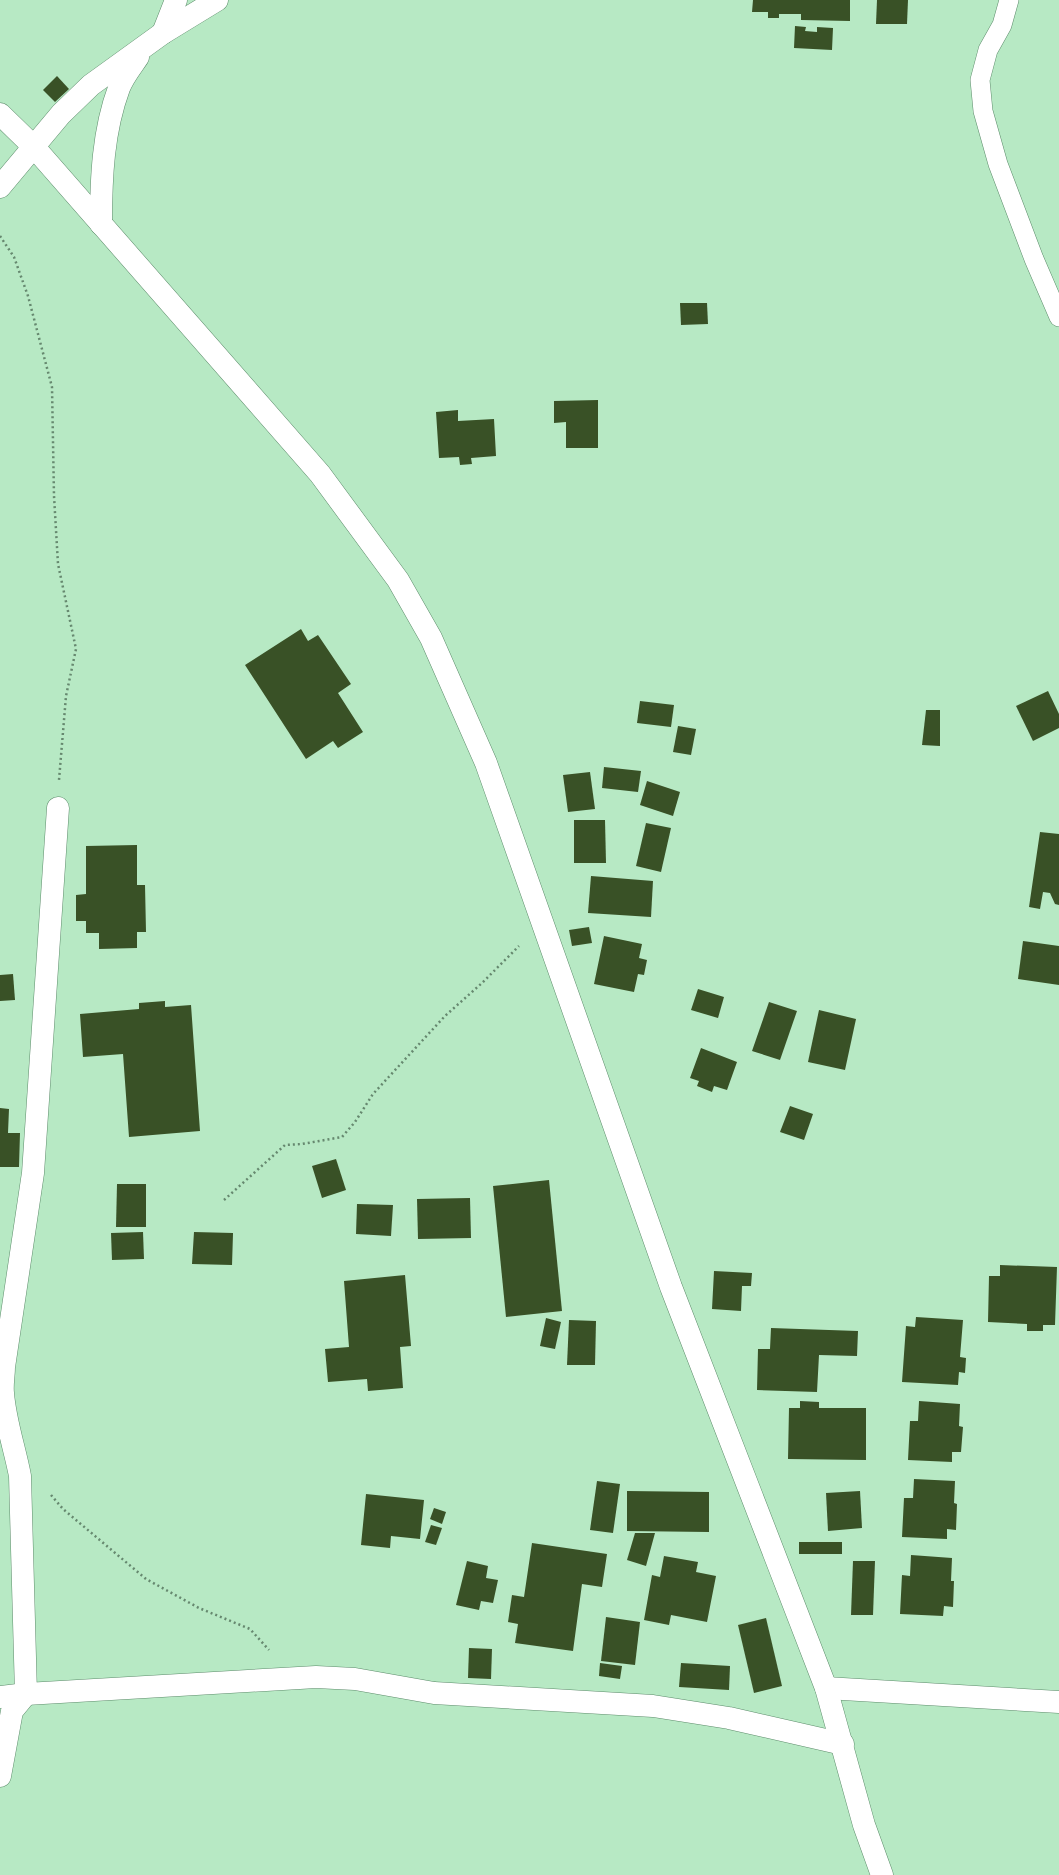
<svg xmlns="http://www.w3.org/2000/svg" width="1059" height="1875" viewBox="0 0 1059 1875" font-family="Helvetica,sans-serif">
	<rect width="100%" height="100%" fill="#b7e9c4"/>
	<g fill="#395126">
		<polygon points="753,0 850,0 850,21 801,20 801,14 779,14 779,18 768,18 768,12 752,12"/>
		<polygon points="877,0 908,0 907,24 876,24"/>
		<polygon points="795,26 806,27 805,31 817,32 817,27 833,28 832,50 794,48"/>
		<polygon points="57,76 69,89 55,102 43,90"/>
		<polygon points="680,303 707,303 708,324 681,325"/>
		<polygon points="598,400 598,448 566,448 566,422 554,423 554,401"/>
		<polygon points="458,410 458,421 494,419 496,456 471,458 472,464 460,465 459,457 439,458 436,412"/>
		<polygon points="301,629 308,641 318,635 351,684 338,693 363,732 338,748 333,741 306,759 245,665"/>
		<polygon points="1048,691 1059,714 1059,728 1033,741 1016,706"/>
		<polygon points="640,701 674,705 671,727 637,723"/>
		<polygon points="926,710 940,710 940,746 922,745"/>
		<polygon points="678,726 696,729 691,755 673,752"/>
		<polygon points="604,767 641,771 638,792 602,788"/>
		<polygon points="590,772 595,809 568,812 563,775"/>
		<polygon points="647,781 680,792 673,816 640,805"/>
		<polygon points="574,820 605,820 606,863 574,863"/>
		<polygon points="646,823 671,828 661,872 636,866"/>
		<polygon points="1040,832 1059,834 1059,905 1055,904 1050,893 1043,892 1040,909 1029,907"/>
		<polygon points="137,845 137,885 145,885 146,932 137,932 137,948 99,949 99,933 86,933 86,921 76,921 76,895 86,894 86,846"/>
		<polygon points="591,876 653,881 651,917 588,913"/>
		<polygon points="589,927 592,943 572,946 569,930"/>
		<polygon points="604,936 642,944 639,958 647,960 644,975 638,974 634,992 594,984"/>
		<polygon points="1023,941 1059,946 1059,985 1018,979"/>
		<polygon points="13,974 15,1000 0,1001 0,975"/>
		<polygon points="698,989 724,997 718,1018 691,1010"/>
		<polygon points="165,1001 165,1007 191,1005 200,1131 129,1137 123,1054 83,1057 80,1014 139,1009 139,1003"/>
		<polygon points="769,1002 797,1011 780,1060 752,1051"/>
		<polygon points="819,1010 856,1019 845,1070 808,1062"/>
		<polygon points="701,1048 737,1062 727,1090 714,1086 712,1092 697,1086 699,1081 690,1078"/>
		<polygon points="790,1106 813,1114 804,1140 780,1132"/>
		<polygon points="0,1108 9,1109 8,1133 20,1133 19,1167 0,1167"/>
		<polygon points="336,1159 346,1190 322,1198 312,1166"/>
		<polygon points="549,1180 562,1311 506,1317 493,1186"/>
		<polygon points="117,1184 146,1184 146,1227 116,1227"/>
		<polygon points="470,1198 471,1238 418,1239 417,1199"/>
		<polygon points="357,1204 393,1205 391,1236 356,1234"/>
		<polygon points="143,1232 144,1259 112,1260 111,1233"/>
		<polygon points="194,1232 233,1233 232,1265 192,1264"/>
		<polygon points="1000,1265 1057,1267 1055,1325 1043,1325 1043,1331 1027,1331 1027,1324 988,1322 989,1276 1000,1276"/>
		<polygon points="714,1271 752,1273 751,1286 742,1286 741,1311 712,1309"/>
		<polygon points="405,1275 411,1346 400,1347 403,1388 368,1391 367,1379 328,1382 325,1349 349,1347 344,1281"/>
		<polygon points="916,1317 963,1320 960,1357 966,1358 965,1373 959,1372 958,1385 902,1382 906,1326 915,1327"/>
		<polygon points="546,1318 561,1322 555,1349 540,1346"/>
		<polygon points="569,1320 596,1321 595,1365 567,1365"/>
		<polygon points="771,1328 858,1331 857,1356 819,1355 817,1392 757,1390 758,1349 770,1349"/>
		<polygon points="800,1401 819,1402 819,1408 866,1408 866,1460 788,1459 789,1408 800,1408"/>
		<polygon points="919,1401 960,1404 959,1426 963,1427 961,1452 952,1452 952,1462 908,1460 910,1421 918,1421"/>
		<polygon points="914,1479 955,1481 954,1503 957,1504 956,1530 947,1529 947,1539 902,1537 904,1498 913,1498"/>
		<polygon points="597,1481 620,1484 613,1533 590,1530"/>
		<polygon points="627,1491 709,1492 709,1532 627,1531"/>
		<polygon points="860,1491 862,1528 828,1531 826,1493"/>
		<polygon points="366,1494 424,1500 420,1539 391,1536 390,1548 361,1545"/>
		<polygon points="434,1508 446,1512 442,1524 430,1519"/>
		<polygon points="431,1525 442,1528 436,1545 425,1542"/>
		<polygon points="635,1533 655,1533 646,1566 627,1560"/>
		<rect x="799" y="1542" width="43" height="12"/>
		<polygon points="532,1543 607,1554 602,1587 582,1584 573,1651 515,1643 518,1624 508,1622 512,1595 524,1597"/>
		<polygon points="911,1555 952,1558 951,1581 954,1581 953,1607 944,1606 943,1616 900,1614 902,1575 910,1576"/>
		<polygon points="664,1556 698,1562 696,1572 716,1576 707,1622 671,1615 669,1625 644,1620 652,1575 660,1577"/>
		<polygon points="467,1561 488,1566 486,1578 498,1580 493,1603 481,1601 479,1610 456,1605"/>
		<polygon points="853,1561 875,1561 873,1615 851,1615"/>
		<polygon points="606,1617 640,1622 635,1665 601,1661"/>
		<polygon points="766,1618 782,1686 754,1693 738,1625"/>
		<polygon points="469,1648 492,1649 491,1679 468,1678"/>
		<polygon points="600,1663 622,1666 620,1679 599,1676"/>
		<polygon points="681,1663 730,1666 729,1690 679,1687"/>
	</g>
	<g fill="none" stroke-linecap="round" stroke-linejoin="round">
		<g stroke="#5d8c6b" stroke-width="20">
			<polyline id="service" points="1009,0 1002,25 988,50 980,80 983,111 998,164 1034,259 1059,317"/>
		</g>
		<g stroke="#5d8c6b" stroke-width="23">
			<g id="minor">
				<polyline points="163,33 176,0"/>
				<polyline points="0,187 61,114 91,85 163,33 217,0"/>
				<path d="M101,224c0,-46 2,-93 18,-136 4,-11 13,-22 19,-31"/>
				<polyline points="826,1688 1059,1702"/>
				<polyline points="0,1697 26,1694 316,1677 355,1679 434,1693 653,1706 729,1718 843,1744"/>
				<path d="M0,1776l12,-65 14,-17 -6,-218c-5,-27 -15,-55 -17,-83 -1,-9 1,-17 1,-26l29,-194 25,-365"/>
			</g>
		</g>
		<g stroke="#5d8c6b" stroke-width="23">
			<polyline id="tertiary" points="0,114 34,147 320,474 398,580 431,638 486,763 671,1287 826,1688 864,1825 882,1875"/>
		</g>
		<g stroke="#66886f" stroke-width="2.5" stroke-dasharray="2 3" stroke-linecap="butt">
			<polyline points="0,236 14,257 28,296 52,387 54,496 58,564 76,649 66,696 59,780"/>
			<polyline points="224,1200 285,1145 302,1144 342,1137 355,1122 373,1094 445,1016 482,983 519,946"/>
			<polyline points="51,1495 63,1509 146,1579 199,1608 250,1629 269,1650"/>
		</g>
		<use href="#service" stroke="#fff" stroke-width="19"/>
		<use href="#minor" stroke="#fff" stroke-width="22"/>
		<use href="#tertiary" stroke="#fff" stroke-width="22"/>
	</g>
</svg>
